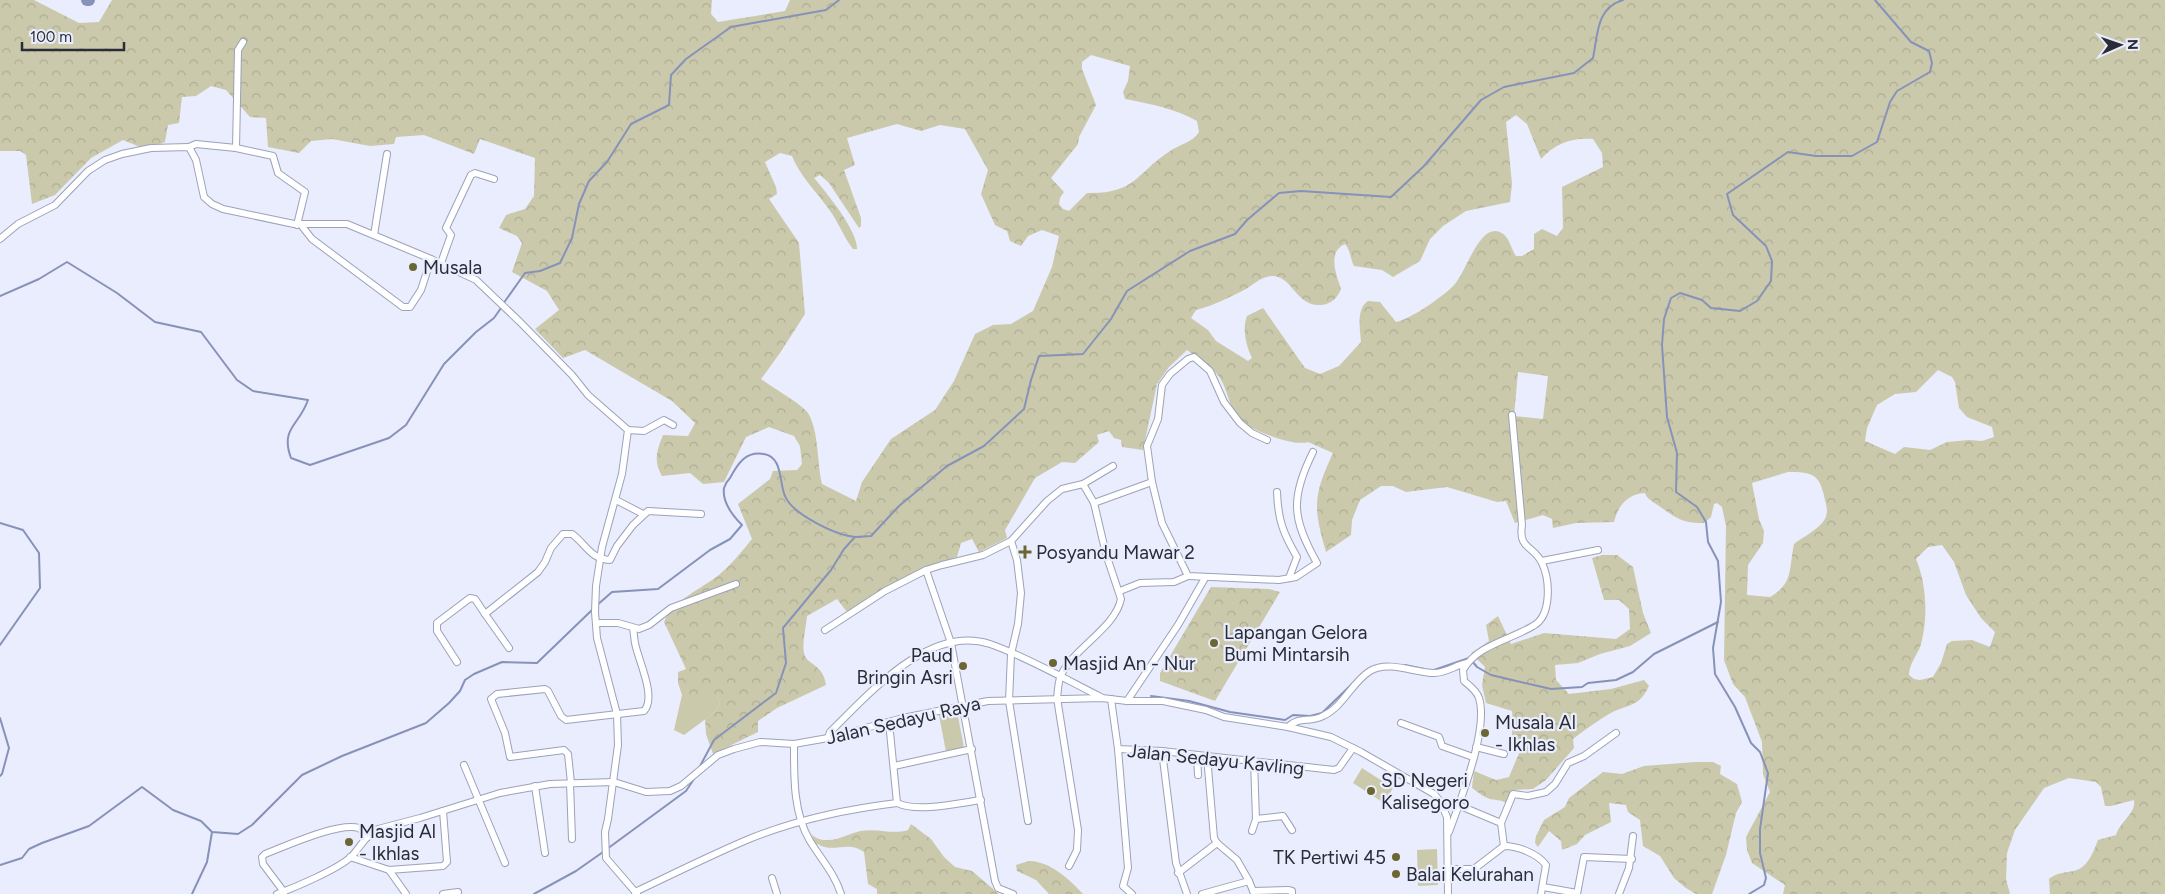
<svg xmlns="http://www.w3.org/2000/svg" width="2165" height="894" font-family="Figtree,sans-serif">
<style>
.grass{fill:#cbc9ab}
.forest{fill:url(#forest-crowns);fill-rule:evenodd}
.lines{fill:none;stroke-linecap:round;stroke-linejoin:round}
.stream{stroke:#8792b9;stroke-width:2}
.river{stroke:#8792b9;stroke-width:12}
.street-casing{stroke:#9ba2ba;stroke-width:8}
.street{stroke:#fff;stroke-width:6}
.poi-dot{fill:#6b6733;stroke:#e9edfd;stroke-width:2}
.labels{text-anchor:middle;stroke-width:4.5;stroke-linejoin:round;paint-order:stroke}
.poi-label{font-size:19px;fill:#2a2d37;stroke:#e9edfd;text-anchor:start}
.street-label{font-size:19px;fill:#2a2d37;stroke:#e9edfd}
</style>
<defs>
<pattern id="forest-crowns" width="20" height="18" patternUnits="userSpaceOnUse" patternTransform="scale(1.25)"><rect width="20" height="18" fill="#cbc9ab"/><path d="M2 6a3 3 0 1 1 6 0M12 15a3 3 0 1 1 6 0" fill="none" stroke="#aead94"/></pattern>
</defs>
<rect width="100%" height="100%" fill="#e9edfd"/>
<!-- grass -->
<g class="grass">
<path d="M717 694 720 704 715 712 684 735 674 730 682 695Z"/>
<path d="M957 711 964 748 946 752 939 715Z"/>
<path d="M1362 768 1393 788 1384 803 1353 783Z"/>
<path d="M1437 849 1438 885 1418 886 1417 850Z"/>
</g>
<!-- forest -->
<g class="forest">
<path d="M0 0H34L79 23 99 22 112 0H712L711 14 718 22 785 11 790 0H2165V894H2050L2049 879C2057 872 2067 873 2077 870 2088 866 2094 851 2098 840L2116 835C2120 821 2136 814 2134 800L2111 806H2105L2101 787 2096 782 2069 778 2044 788 2015 830 2007 853 2006 879 2010 894H1783L1785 885 1752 863 1747 850 1746 837 1770 792 1763 774 1762 742 1745 697 1733 684 1724 660 1726 526 1722 507 1717 503 1714 504 1711 517 1704 523C1681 524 1674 516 1656 504 1651 500 1647 499 1645 493 1628 494 1618 505 1614 522L1576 523 1553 528 1552 519 1543 515 1515 523 1506 501 1497 502 1447 487 1406 492 1393 486H1381L1360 500 1352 520 1351 535 1326 552C1313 507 1313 496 1333 453L1308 442C1295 447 1245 429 1237 417 1229 405 1227 389 1220 378 1213 367 1197 358 1187 350L1169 367 1157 384 1143 450 1122 447 1121 440 1114 438 1109 431 1097 435 1099 442 1075 463 1062 462 1035 478 1005 530 1007 538 979 552 972 539 961 543 957 557 933 565 847 612 837 599 807 616C806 627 802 643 804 653 807 666 823 663 826 685L777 708 758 721V732L713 754 706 734 705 719 715 712 720 704 717 695H682L678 683V672L686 669 664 622C674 599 702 589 720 574 732 564 742 551 752 539L738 504 770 479 773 471 797 470 802 464 800 446 794 436 769 427 746 437 724 482 703 484 690 473 662 476C653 461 657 450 663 435L688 436 695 423 672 401 585 350 563 358 535 329 559 310 547 291 512 272 522 243 517 236 499 228 506 215 525 209 534 196 535 158 480 139 474 154 424 135 396 137 394 144 370 146 332 139 311 141 299 153 268 147 266 118 250 117 226 90 211 86 196 96 182 97 179 123 168 125 165 142 145 149 123 140 91 158 55 195 32 204 26 155 20 151H0ZM1091 55 1130 66 1128 81 1123 92 1125 99C1150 104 1174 108 1197 121L1199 132C1192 143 1180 144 1170 151 1135 174 1136 194 1087 193L1069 211 1063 209 1059 204 1060 198 1064 192 1051 178 1078 144 1079 137 1096 105 1082 69V62ZM1516 115 1527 124 1541 159C1555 143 1573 137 1593 139L1602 153 1603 167 1562 187 1563 228 1557 236 1542 229 1534 234V249L1522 256H1516C1510 247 1509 232 1495 231 1477 231 1465 274 1454 285 1444 296 1411 319 1396 322L1380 302 1368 301C1356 309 1360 329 1361 342L1339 366 1320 374 1305 368 1263 308 1247 316C1242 329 1246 346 1252 358L1248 361 1216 341 1208 330 1191 318 1196 310C1212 306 1231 297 1246 289 1254 284 1263 275 1274 276 1293 278 1297 307 1321 305 1332 304 1337 298 1341 289 1336 274 1327 252 1345 244 1351 251 1350 258 1354 266L1382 270 1393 277 1420 261 1430 239 1443 226 1466 211 1510 202 1512 184 1506 122ZM897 124 921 131 940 125 965 129 988 170 981 194 995 225 1007 231 1010 241 1021 246 1028 236 1042 230 1059 236 1052 267 1033 311 1011 324 993 325 975 334 954 381 935 410 891 439 862 482 856 501 822 484C817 463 819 431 808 413 803 405 770 386 761 379L780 353 805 314 799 243 769 199 777 194 776 187 765 162 780 153 792 156C800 176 815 190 828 208 838 221 843 236 853 249H857C858 231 826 192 814 178L820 175 829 183 859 228 861 226V218L844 170 855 165 847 138ZM1938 370 1952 377 1955 382 1959 408 1967 417 1992 427 1994 437 1982 441 1969 440 1947 442 1930 450 1904 447 1895 454 1865 441 1867 428 1877 405 1895 394 1916 392ZM1518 372 1548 376 1543 419 1514 416ZM1788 472C1813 472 1820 474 1825 500 1827 507 1828 513 1825 519 1819 529 1803 537 1794 544 1789 566 1794 584 1770 597L1747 595 1748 565 1763 543 1764 531 1759 519 1752 483ZM1942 545 1954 562 1966 595 1981 618 1995 632 1990 647 1972 640 1952 641 1947 644 1941 663 1933 677 1920 680 1914 679 1909 675C1909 662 1920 653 1922 640 1928 614 1926 583 1916 559L1928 547Z"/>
<path d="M1602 555H1617L1633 567 1643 613 1651 633 1630 646 1600 654 1578 663 1555 665 1556 680 1569 694 1611 689 1644 680 1649 686C1639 708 1627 704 1609 714 1596 722 1584 730 1573 739L1574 748 1546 780 1533 789 1514 790 1506 803C1500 799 1496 801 1490 799 1483 797 1478 792 1472 788L1474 771 1496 780 1509 777 1520 751C1507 737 1514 728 1512 711L1486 703 1482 685 1485 667 1471 653 1489 641 1486 625 1498 616 1511 644 1544 633 1616 639 1630 629 1629 609 1619 600H1604L1592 558Z"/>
<path d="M1211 587 1269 589 1280 592 1215 701 1160 681V673Z"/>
<path d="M1695 762H1713L1721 766 1720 774 1737 784 1742 802 1736 813 1726 855 1712 894H1696L1686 888 1674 878 1660 856 1643 846 1640 820 1628 812 1626 805 1609 803 1611 822 1585 835 1577 844 1562 850 1561 841 1549 831 1538 847 1535 843 1536 836 1544 820 1565 807 1569 798 1603 772 1622 774 1644 766Z"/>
<path d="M911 824 931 839 944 857 955 867 972 871 999 894H877V889L868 884 864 852C847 840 833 854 818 844L815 845 812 834C815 838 820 840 826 840 838 841 849 833 861 831 878 828 892 835 908 830Z"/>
<path d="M1029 861C1051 862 1068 878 1083 894H1049L1036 880 1017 871 1016 865Z"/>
</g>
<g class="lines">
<!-- stream -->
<g class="stream">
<path d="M0 296 39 279 67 262 117 293 155 322 201 332 237 380 253 391 308 400C299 426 280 428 291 458L310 465 389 438 406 425 444 364 476 332 494 318 501 308"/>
<path d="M503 304 525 273 540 271 560 263 572 238 579 204 589 181 607 162 631 124 669 105 671 75 686 59 731 27 826 10 839 0"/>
<path d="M0 523 23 530 39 553 40 588 0 645"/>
<path d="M596 606 612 592 658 589 710 550 730 539 742 525C733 516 722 502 724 488 725 485 728 480 730 478 738 463 746 451 764 454 783 457 779 483 785 496 792 514 837 536 856 537 861 537 866 536 871 536L899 506 947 466 984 446 1024 409 1031 380 1039 356 1083 354 1111 319 1127 291 1190 251 1235 234 1247 220 1279 193 1301 191 1391 197 1424 166 1481 100 1504 87 1574 73 1593 58C1598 34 1596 8 1623 0"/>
<path d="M1472 661 1477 667 1491 675 1551 689 1582 687 1588 683 1616 680 1633 672 1654 654 1718 622"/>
<path d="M1405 665 1424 669"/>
<path d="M1434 670 1469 658"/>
<path d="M1151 696 1189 701 1230 712 1285 720 1293 715 1310 716 1322 713 1353 683"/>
<path d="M0 718 9 748 2 774 0 776"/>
<path d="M699 768 714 740 776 693 786 663 783 628 831 570 844 549 855 537"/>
<path d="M607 849 686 791 694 779"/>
<path d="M0 865 22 858 29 849 42 843 89 826 142 787 173 810 201 821 212 832 238 834 252 825 302 775 342 756 426 723 449 703 460 691 465 680 474 674 502 662 537 663 593 609"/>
<path d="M192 894 207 862 212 832"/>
<path d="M534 894 576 871 603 852"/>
<path d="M1749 894 1764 885 1766 878 1760 853V829L1768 773 1760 752 1751 743 1735 707 1715 674 1713 648 1721 602 1718 561 1708 542 1706 522 1697 507 1676 492 1677 453 1667 417 1662 345 1664 319 1671 298 1680 293 1702 300 1711 308 1740 311 1757 301 1771 281 1772 261 1766 246 1733 215 1727 194 1788 152 1816 156H1852L1877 142 1890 102 1897 91 1930 72 1932 63 1929 51 1911 42 1875 0"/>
</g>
<!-- river -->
<path class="river" d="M87 0H89"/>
<!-- street casing -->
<g class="street-casing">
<g id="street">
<path d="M189 147 196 144 236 148 238 50 243 42"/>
<path d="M236 148 273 156 278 173 305 192 297 225"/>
<path d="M301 225 312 239 403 307H410L421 290 431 259"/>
<path d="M374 235 387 154"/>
<path d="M0 239 18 224 55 205 88 171 105 160 122 154 151 148 189 147 196 160 204 197 212 204 223 209 294 224H347L431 259 476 280 520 322 572 375 588 395 628 430 622 474 602 547 596 586 595 612 597 638 617 714 618 745 608 819 605 832 606 858 637 894"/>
<path d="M441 263 451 235 446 228 471 175 475 173 494 179"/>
<path d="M628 430 644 431 664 420 673 425"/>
<path d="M1267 440 1252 433 1240 423 1224 402 1210 371 1194 357 1188 359 1170 374 1162 385 1158 419 1147 446 1152 482 1162 523 1188 576 1279 580 1296 577 1317 563C1292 519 1290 498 1313 452"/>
<path d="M1277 492C1278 520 1283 533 1297 557L1289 578"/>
<path d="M616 500 643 514"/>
<path d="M1094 503 1152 482"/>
<path d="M1011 541 983 555 942 565 926 570 951 643 995 881 998 888 1013 894"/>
<path d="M1542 561 1598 550"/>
<path d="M1120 591 1140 583 1174 582 1188 576"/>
<path d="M485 614 509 648"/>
<path d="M596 623H618L639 629 649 625 671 608 736 584"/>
<path d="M825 630 885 591 926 570"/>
<path d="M457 662 437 631V623L470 598 475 599 485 614 538 572 545 562 551 548 563 534H572C586 544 590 559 610 560L617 546 633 525 648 511 701 514"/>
<path d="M1111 699 1118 749 1162 751 1334 770 1339 768 1353 748"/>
<path d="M1127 701 1178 625 1205 578"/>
<path d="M1401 723 1439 737 1442 746 1473 757"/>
<path d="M1288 727C1298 716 1311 723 1323 716 1343 707 1352 682 1370 671 1389 660 1415 673 1434 673 1446 673 1456 665 1467 663"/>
<path d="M828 738 830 732C869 694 929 624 990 644 1025 656 1067 680 1101 697"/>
<path d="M794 744C794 776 793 813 810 841 821 859 835 874 841 894"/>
<path d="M1476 747 1504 754"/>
<path d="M1118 749 1128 868 1123 886 1132 894"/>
<path d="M1162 751 1176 863 1187 894"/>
<path d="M1197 755 1198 775"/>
<path d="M1207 756 1214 838 1217 843 1237 860 1249 881"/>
<path d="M464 765 505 863"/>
<path d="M894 766 972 749"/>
<path d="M570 783 572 839"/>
<path d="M571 783 568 754 564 750 510 757 505 733 491 699 497 694 545 689 548 691 561 716 566 720 644 711C657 697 638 660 635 643 634 638 634 633 633 628"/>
<path d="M535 786 545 853"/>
<path d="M897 803C918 813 959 803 981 800"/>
<path d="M1458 805 1501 823"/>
<path d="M1256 819 1283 816 1292 830"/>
<path d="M1028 821 1009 701 1011 654 1018 624 1021 593 1017 560 1011 541 1047 501 1062 489 1083 484 1113 466"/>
<path d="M1252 831 1256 819 1254 761"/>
<path d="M1449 832C1460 801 1489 729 1479 698 1477 691 1469 685 1464 681L1463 670C1477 645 1510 640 1533 626 1552 616 1550 580 1542 563 1534 545 1518 550 1522 525L1512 415"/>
<path d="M1504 846 1501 823 1513 794 1528 796 1546 792 1555 784 1568 763 1584 756 1616 733"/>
<path d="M350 857 389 870 443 866 447 862 443 811"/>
<path d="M1069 866 1077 850 1078 830 1057 698C1058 691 1058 682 1061 675 1075 647 1115 628 1121 599L1106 554 1094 503 1083 484"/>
<path d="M1448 869H1474L1504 846C1518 846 1538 854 1546 865L1541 894"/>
<path d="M389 870 406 894"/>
<path d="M1178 873 1217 843"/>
<path d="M772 878 777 894"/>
<path d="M1543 887 1577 893"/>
<path d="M1253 891 1288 890 1292 891V894"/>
<path d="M284 892 263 864 262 857 265 854C286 846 338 822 359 828L368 837"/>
<path d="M635 892C673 874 711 855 749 839 796 820 847 809 897 803L889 722"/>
<path d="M277 894C296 887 336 870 351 857 360 848 366 834 378 829L420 818 500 793 550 784 614 782 646 792 670 791 681 786 718 755 734 749 760 742 794 744 828 738 903 718 988 701 1102 698 1127 701H1163L1206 710 1224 717 1288 727 1331 737 1361 752 1434 794 1440 801 1447 817 1448 894"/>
<path d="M443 894 458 892"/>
<path d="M1202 894 1249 881 1253 891"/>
<path d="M1577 894 1584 857 1632 859"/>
<path d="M1619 894 1629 868 1633 836"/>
</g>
</g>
<!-- street -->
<use href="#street" class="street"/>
</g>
<!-- markers -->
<g class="poi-dot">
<circle cx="413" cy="267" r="5"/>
<path d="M1022.5 544.5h5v5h5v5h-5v5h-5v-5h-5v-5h5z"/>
<circle cx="1214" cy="643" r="5"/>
<circle cx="1053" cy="663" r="5"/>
<circle cx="963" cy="666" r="5"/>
<circle cx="1485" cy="733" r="5"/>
<circle cx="1371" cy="791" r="5"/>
<circle cx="349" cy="842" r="5"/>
<circle cx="1396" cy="857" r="5"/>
<circle cx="1396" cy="874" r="5"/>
</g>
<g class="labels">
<!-- poi labels -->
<g class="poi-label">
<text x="423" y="274">Musala</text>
<text x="1036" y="559">Posyandu Mawar 2</text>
<text x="1224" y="639">Lapangan Gelora<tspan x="1224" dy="22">Bumi Mintarsih</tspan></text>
<text x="953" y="662" text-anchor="end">Paud<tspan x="953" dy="22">Bringin Asri</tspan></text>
<text x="1063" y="670">Masjid An - Nur</text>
<text x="1495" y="729">Musala Al<tspan x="1495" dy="22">- Ikhlas</tspan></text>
<text x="1381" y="787">SD Negeri<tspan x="1381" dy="22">Kalisegoro</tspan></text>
<text x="359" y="838">Masjid Al<tspan x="359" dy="22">- Ikhlas</tspan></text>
<text x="1386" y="864" text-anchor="end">TK Pertiwi 45</text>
<text x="1406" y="881">Balai Kelurahan</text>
</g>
<!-- street labels -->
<g class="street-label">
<text transform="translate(903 720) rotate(-13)" y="7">Jalan Sedayu Raya</text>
<text transform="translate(1216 759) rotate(6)" y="7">Jalan Sedayu Kavling</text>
</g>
</g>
<!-- north arrow -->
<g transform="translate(2120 45) rotate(88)" stroke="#e9edfd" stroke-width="4" paint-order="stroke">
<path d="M0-4L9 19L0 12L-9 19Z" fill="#2a2d37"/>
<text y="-8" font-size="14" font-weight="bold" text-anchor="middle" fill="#2a2d37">N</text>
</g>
<!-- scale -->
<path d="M22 42v8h102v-8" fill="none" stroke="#2a2d37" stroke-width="2.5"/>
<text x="30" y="42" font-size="15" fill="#2a2d37" stroke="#e9edfd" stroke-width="4" paint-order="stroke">100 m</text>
</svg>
